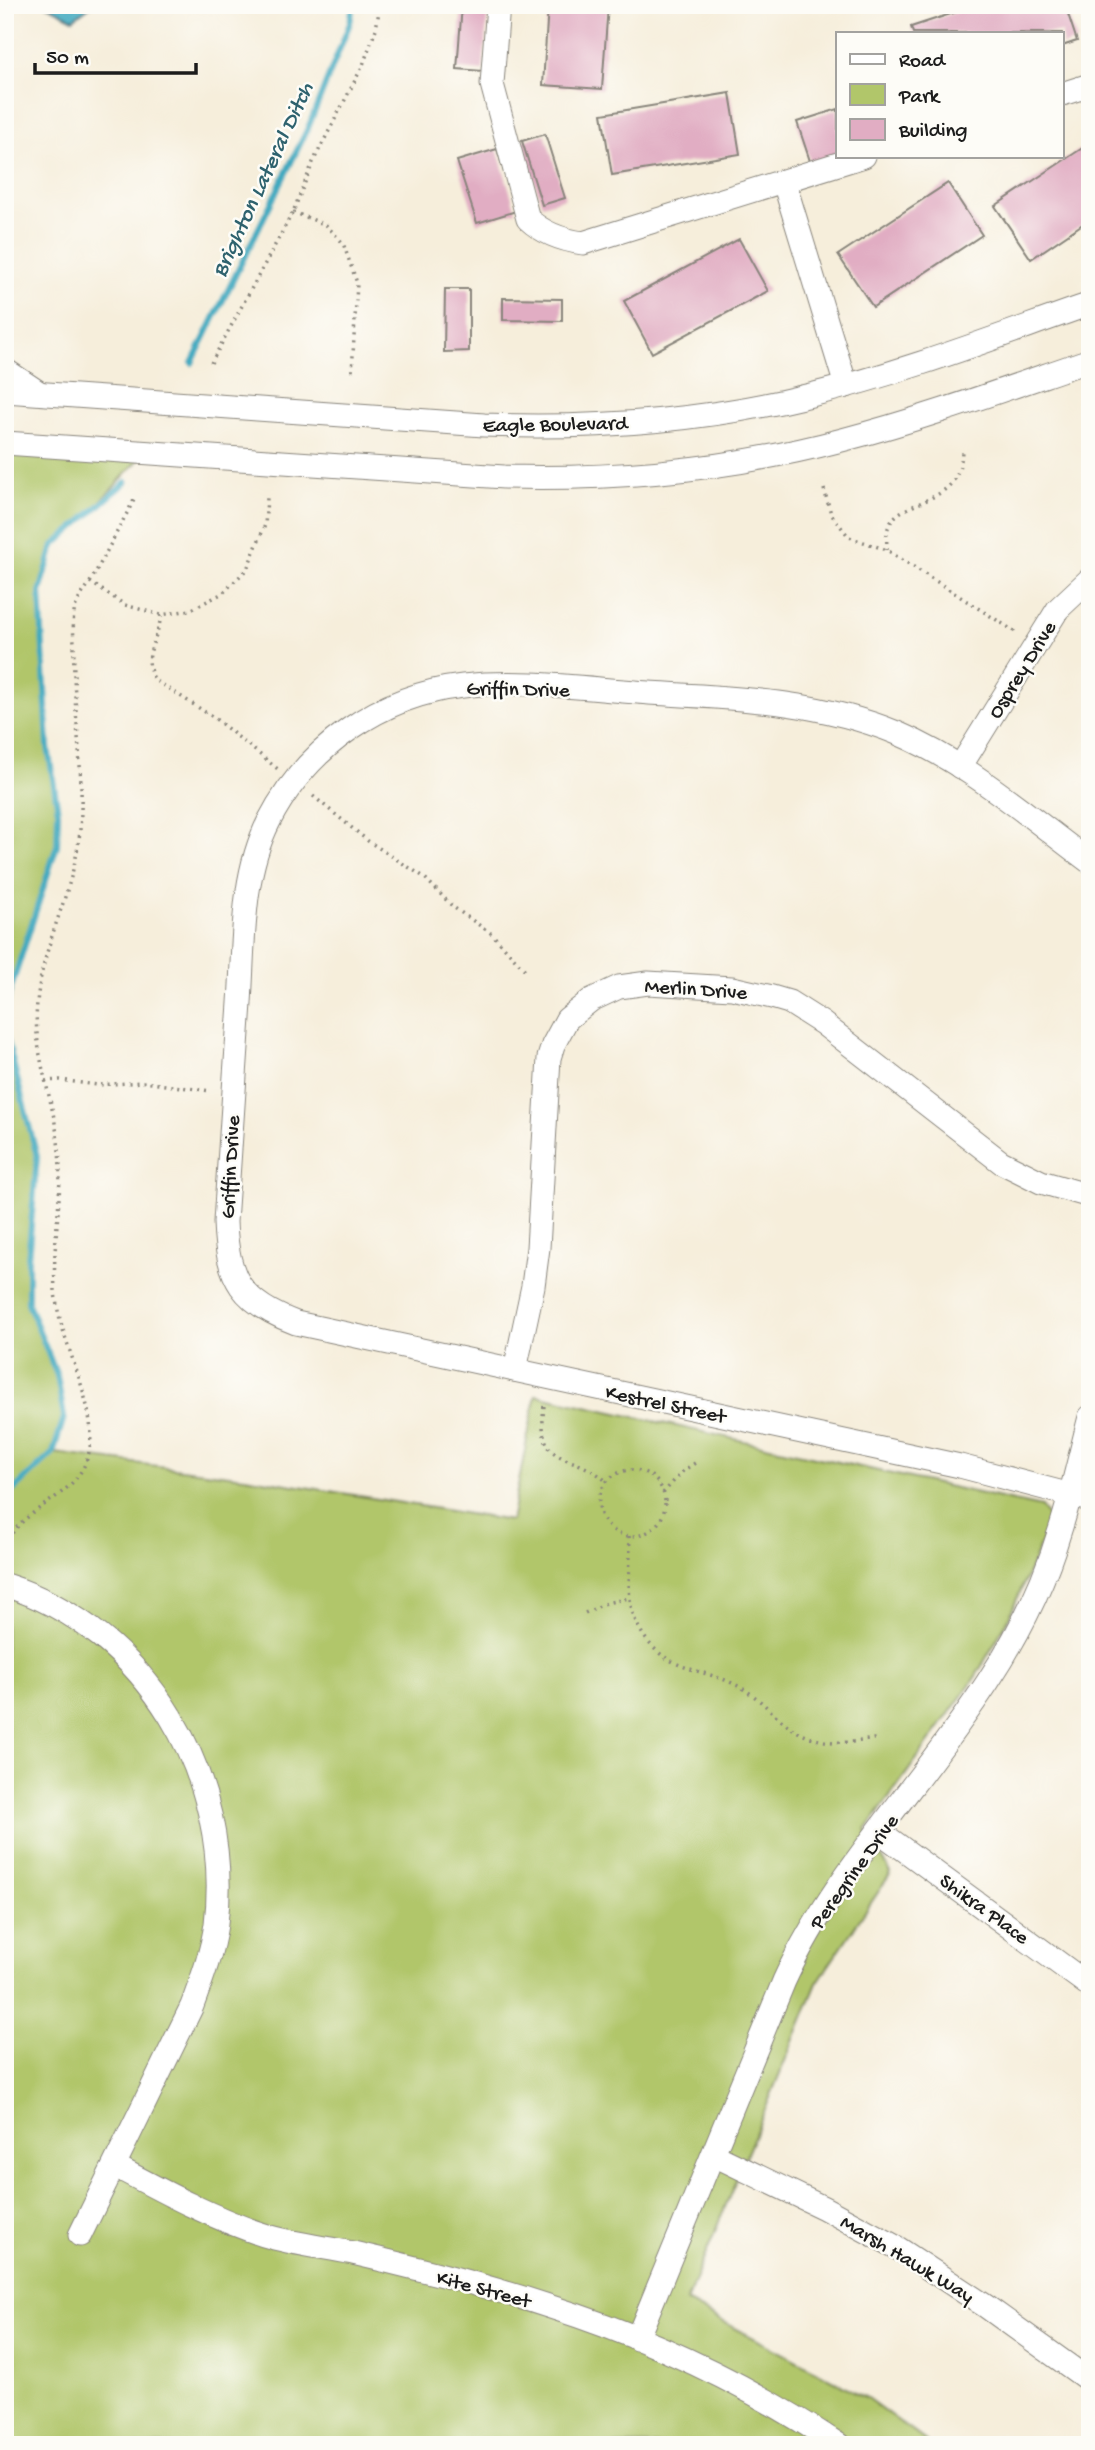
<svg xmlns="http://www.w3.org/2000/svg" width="1095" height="2450" font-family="'Gochi Hand',sans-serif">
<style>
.green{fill:#b1c66a;stroke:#667143;stroke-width:2}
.water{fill:#3fa9bf;stroke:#2e626e;stroke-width:2}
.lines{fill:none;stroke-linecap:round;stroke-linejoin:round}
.stream{stroke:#3fa9bf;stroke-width:6}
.building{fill:#e1adc3}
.minor-casing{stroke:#89857c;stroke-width:25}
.path{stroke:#89857c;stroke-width:3.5;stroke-dasharray:2 5;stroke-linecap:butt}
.minor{stroke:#fff;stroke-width:23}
.labels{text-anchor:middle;stroke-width:5;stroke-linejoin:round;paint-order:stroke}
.street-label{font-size:21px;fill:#1c1c1c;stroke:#fdfcf7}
.water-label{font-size:23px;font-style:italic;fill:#2e626e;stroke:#fdfcf7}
</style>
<rect width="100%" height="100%" fill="#fdfcf7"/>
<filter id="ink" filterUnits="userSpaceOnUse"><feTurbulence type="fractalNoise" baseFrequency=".0143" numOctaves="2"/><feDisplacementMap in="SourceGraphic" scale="14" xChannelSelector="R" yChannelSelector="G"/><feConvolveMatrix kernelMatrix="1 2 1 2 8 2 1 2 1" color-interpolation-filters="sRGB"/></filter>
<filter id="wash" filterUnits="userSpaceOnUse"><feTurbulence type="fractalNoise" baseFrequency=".00686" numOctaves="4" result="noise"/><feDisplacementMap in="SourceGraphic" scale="28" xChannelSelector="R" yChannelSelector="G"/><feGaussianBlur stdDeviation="1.57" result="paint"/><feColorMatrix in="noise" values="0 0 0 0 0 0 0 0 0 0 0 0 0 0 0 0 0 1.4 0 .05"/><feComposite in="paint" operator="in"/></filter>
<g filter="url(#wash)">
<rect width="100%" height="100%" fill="#f6eedb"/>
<!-- green -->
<g class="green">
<path d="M5 446 143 455 76 528 53 546 40 592 48 747 58 812 57 845 9 994 5 1017Z"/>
<path d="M5 1031 37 1157 28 1259V1303L57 1376 64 1417 54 1453 245 1477 511 1521 536 1395 1041 1507 1047 1515 1048 1527 1008 1620 976 1676 866 1830 891 1873 817 1983 686 2302 867 2398 931 2445H5Z"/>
</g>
<!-- water -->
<path class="water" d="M46 5H92L73 19Z"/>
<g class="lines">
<!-- stream -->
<g class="stream">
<path d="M192 363 308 128 350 23 353 5"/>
<path d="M5 1017 9 994 57 845 58 812 48 747 40 592 53 546 126 482"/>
<path d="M5 1031 37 1157 28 1259V1303L57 1376 64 1417 53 1453 5 1498"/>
</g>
</g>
<g id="blocks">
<!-- building -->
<g class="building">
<path d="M462 5 488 7 483 71 457 69Z"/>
<path d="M548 5H608L602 89 543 85Z"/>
<path d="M978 5H1065L1077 41 1062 46V33H913L911 27Z"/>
<path d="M730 93 740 154 612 175 602 114Z"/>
<path d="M838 109V156L811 164 797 122Z"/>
<path d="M545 134 565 198 542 205 522 141Z"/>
<path d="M1090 143V219L1031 259 995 206Z"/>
<path d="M497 149 516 211 477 223 457 161Z"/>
<path d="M948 183 982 235 873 307 838 255Z"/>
<path d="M739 239 768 291 652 353 624 301Z"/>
<path d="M445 289H469V351L444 352Z"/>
<path d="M503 298 562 299V321L503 320Z"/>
</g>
</g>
</g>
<g filter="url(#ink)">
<use href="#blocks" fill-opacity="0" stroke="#89857c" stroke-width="2"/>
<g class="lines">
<!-- minor casing -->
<g class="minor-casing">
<g id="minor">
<path d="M498 5 492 84 528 219C544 234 562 240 583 243L864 156"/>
<path d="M1062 94 1090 85"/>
<path d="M784 182 846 386"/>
<path d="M5 370 38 392"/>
<path d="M5 391 484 425C593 429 705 421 811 395 906 372 998 336 1090 304"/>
<path d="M5 443 504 477C617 480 732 469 842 440 926 418 1008 388 1090 360"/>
<path d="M960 767 1058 609 1090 579"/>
<path d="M1090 862C1028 816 968 763 897 733 817 700 734 698 649 693 588 689 524 679 463 686 381 695 307 747 269 821 241 876 244 942 240 1003 235 1076 230 1149 225 1222 227 1279 242 1303 296 1323L960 1466 1090 1500"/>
<path d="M515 1370 533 1286 538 1248 549 1058 553 1045 567 1019 591 1000 619 987 648 983 732 988 772 997 789 1002 822 1023 1001 1162 1041 1182 1090 1196"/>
<path d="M5 1585C148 1630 233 1778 216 1924 212 1952 202 1979 192 2006L80 2235"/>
<path d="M880 1832 1090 1986"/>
<path d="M714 2155 824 2208 896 2247 987 2307 1090 2381"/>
<path d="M115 2166C164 2192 212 2218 264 2235 293 2244 323 2247 353 2253 418 2268 484 2285 548 2306 650 2338 750 2386 839 2445"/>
<path d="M637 2339 784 1981C834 1872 922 1783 987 1683 1018 1636 1044 1584 1060 1530 1072 1493 1080 1455 1090 1417"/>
</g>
</g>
<!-- path -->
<g class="path">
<path d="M293 212 326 225 343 243 357 283 352 373"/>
<path d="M211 363 293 212 314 160 363 65 376 29 380 5"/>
<path d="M824 489 831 514 849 537 887 550 1017 633"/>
<path d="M887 550C887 541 885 532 890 524 894 515 902 511 911 507 943 493 962 486 962 447"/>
<path d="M90 582 125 605 161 615 190 610 223 593 247 569 265 525 267 498"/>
<path d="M161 615C159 638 140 658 155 680L213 717 279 770"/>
<path d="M313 796 368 841 424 877 453 907 492 934 526 971"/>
<path d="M45 1081 60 1080 97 1085 143 1082 211 1091"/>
<path d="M544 1406C536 1471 573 1450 606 1481"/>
<circle cx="632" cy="1503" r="33"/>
<path d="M663 1493 684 1470 695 1463"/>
<path d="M629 1536C633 1575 620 1603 646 1639 673 1675 711 1668 745 1690 768 1704 783 1728 809 1737 832 1745 855 1743 878 1738"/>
<path d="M5 1545C24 1503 82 1499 90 1447 97 1401 58 1339 55 1290 52 1244 63 1197 59 1151 55 1101 32 1054 37 1003 42 943 75 890 80 830 85 769 72 708 74 647 74 635 72 619 75 608 78 598 87 588 92 579 106 553 120 526 134 500"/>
<path d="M585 1613 606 1603 629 1598"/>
</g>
<!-- minor -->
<use href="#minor" class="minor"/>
</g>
</g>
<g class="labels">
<!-- street labels -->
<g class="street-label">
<text transform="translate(555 423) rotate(-1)" y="7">Eagle Boulevard</text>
<text transform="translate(1021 669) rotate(-58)" y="7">Osprey Drive</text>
<text transform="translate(518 688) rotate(1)" y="7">Griffin Drive</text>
<text transform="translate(696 988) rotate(4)" y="7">Merlin Drive</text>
<text transform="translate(229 1167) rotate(-87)" y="7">Griffin Drive</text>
<text transform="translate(666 1403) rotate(12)" y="7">Kestrel Street</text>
<text transform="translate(853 1871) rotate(-54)" y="7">Peregrine Drive</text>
<text transform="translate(985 1908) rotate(36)" y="7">Shikra Place</text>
<text transform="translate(908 2258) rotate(31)" y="7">Marsh Hawk Way</text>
<text transform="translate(484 2288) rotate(15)" y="7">Kite Street</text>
</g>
<!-- water labels -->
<g class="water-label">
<text transform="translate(261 179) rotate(-65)" y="8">Brighton Lateral Ditch</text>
</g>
</g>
<!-- margin -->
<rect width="1095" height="2450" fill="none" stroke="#fdfcf7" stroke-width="28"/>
<!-- legend -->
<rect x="836" y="32" width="228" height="126" fill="#fdfcf7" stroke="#a3a29f" stroke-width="2"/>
<rect x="850" y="54" width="35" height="10" fill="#ffffff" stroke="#a3a29f" stroke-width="2"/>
<text x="899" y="66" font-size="21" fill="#1c1c1c">Road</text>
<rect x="850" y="84" width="35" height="21" fill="#b1c66a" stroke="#a3a29f" stroke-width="2"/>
<text x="899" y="102" font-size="21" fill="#1c1c1c">Park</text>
<rect x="850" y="119" width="35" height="21" fill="#e1adc3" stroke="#a3a29f" stroke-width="2"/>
<text x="899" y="136" font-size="21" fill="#1c1c1c">Building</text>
<!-- scale -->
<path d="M35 63v10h161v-10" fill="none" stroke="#1c1c1c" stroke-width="3.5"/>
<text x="46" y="63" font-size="21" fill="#1c1c1c" stroke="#fdfcf7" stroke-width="5" paint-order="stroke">50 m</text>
</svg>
